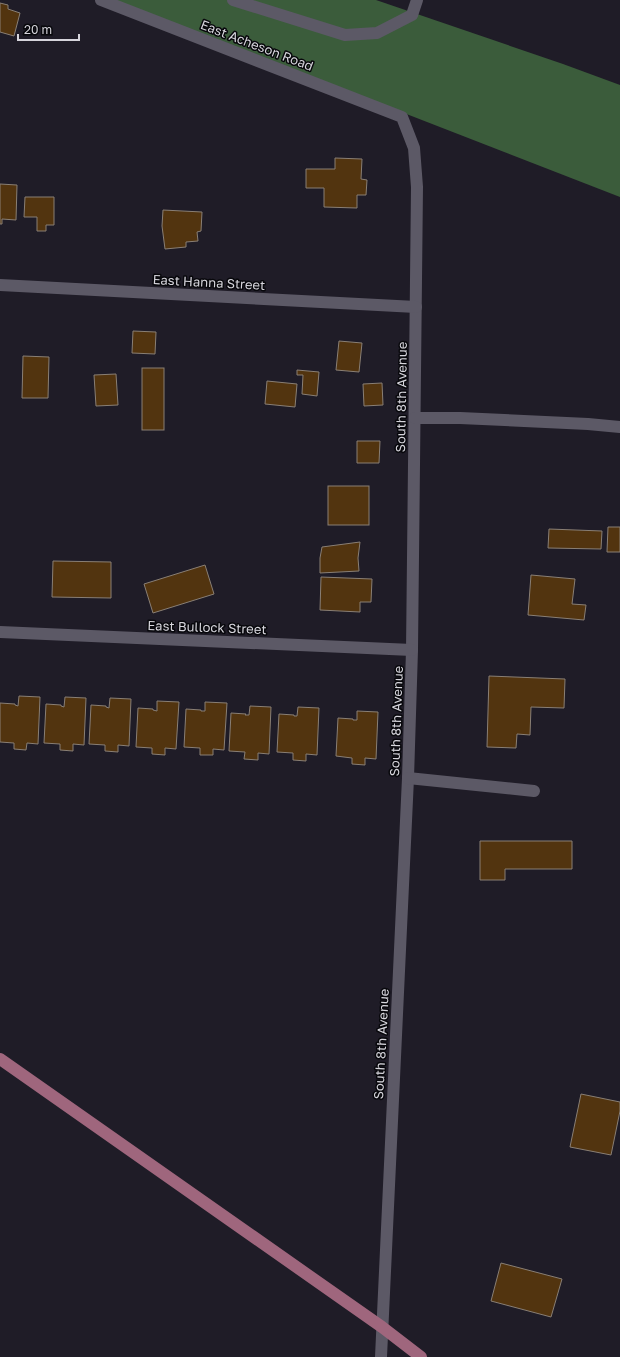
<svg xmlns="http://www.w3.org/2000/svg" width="620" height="1357" font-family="'Golos Text',sans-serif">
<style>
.forest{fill:#3b5c3b}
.building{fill:#52340f;stroke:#897f75}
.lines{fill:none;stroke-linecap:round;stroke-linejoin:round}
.minor{stroke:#5c5966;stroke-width:12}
.major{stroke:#9f667d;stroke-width:12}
.labels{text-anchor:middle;stroke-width:3;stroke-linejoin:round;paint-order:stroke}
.street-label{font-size:13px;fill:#d6d5dc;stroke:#08080c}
</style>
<rect width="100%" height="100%" fill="#1f1c27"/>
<!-- forest -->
<path class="forest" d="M113 0H376L563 64 620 85V197Z"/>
<!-- building -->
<g class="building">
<path d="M0 3 8 5V9L20 13 14 36 0 32Z"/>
<path d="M335 158 362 159 361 179 367 180 366 195H357V208L324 207V188H306V169H335Z"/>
<path d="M0 184 17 185 16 220 2 219V224H0Z"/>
<path d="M25 197H54V225H46V231H37V217H24Z"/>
<path d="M163 210 202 212 201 231 197 232 198 241 186 242V247L165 249 162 226Z"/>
<path d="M133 331 156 332 155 354 132 353Z"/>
<path d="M339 341 362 343 359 372 336 370Z"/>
<path d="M23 356 49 357 48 398H22Z"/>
<rect x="142" y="368" width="22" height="62"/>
<path d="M297 370 319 372 317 396 302 394 303 375H297Z"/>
<path d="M116 374 118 405 96 406 94 375Z"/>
<path d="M267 381 297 384 295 407 265 404Z"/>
<path d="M382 383 383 405 364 406 363 384Z"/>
<path d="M357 441H380L379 463H357Z"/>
<rect x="328" y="486" width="41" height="39"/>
<path d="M608 527H620V552H607Z"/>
<path d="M549 529 602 531 601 549 548 548Z"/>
<path d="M360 542 358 558 359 571 320 573V558L322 547Z"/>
<path d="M53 561 111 562V598L52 597Z"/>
<path d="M205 565 214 594 153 613 144 584Z"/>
<path d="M531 575 575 579 572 604 586 605 584 620 528 615Z"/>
<path d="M321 577 372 579 371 602H360V612L320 610Z"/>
<path d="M489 676 565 679 564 708 531 707 530 735 517 734 516 748 487 747Z"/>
<path d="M19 696 40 697 38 744 27 743 26 750 14 749V743L0 742V703L15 704V705L18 706Z"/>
<path d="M65 697 86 698 84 745 73 744V751L60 750V744L44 743 46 704 61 705V706L64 707Z"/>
<path d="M110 698 131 699 129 746 118 745V752L105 751V745L89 744 91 705 106 706V707L109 708Z"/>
<path d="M157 701 179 702 176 749 165 748V755L152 754V748L136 747 138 708 153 709V710L157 711Z"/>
<path d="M205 702 227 703 224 750 213 749V755H200V748L184 747 186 709 201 710V711H205Z"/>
<path d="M250 706 271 707 269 754 258 753V760L244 759 245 752 229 751 231 713 246 714 245 715H249Z"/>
<path d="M298 707 319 708 317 755 306 754V761L293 760V753L277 752 279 714 294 715V716H297Z"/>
<path d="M357 711 378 712 376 759 365 758V765L352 764V758L336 756 338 718 353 719V720H357Z"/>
<path d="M480 841H572V869H505V880H480Z"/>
<path d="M581 1094 620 1102V1111L611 1155 570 1147Z"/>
<path d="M501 1263 562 1279 551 1317 491 1301Z"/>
</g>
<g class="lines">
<!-- minor -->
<g class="minor">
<path d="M101 0 402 117 414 148 417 187 412 650 408 778 381 1357"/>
<path d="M233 0 345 35 377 33 412 15 417 0"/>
<path d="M0 285 416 307"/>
<path d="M415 418H460L588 424 620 427"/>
<path d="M0 632 412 650"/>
<path d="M408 778 534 791"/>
</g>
<!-- major -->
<path class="major" d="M0 1059 382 1327 421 1357"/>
</g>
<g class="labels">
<!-- street labels -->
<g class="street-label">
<text transform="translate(257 45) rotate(21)" y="5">East Acheson Road</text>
<text transform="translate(209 282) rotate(3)" y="5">East Hanna Street</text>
<text transform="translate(401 397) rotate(-89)" y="5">South 8th Avenue</text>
<text transform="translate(207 627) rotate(2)" y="5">East Bullock Street</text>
<text transform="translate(396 721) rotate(-88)" y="5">South 8th Avenue</text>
<text transform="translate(381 1044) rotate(-87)" y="5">South 8th Avenue</text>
</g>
</g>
<!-- scale -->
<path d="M18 34v6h61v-6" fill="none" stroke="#d6d5dc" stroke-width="2"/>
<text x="24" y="34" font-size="12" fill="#d6d5dc" stroke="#08080c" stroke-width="3" paint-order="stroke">20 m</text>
</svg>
